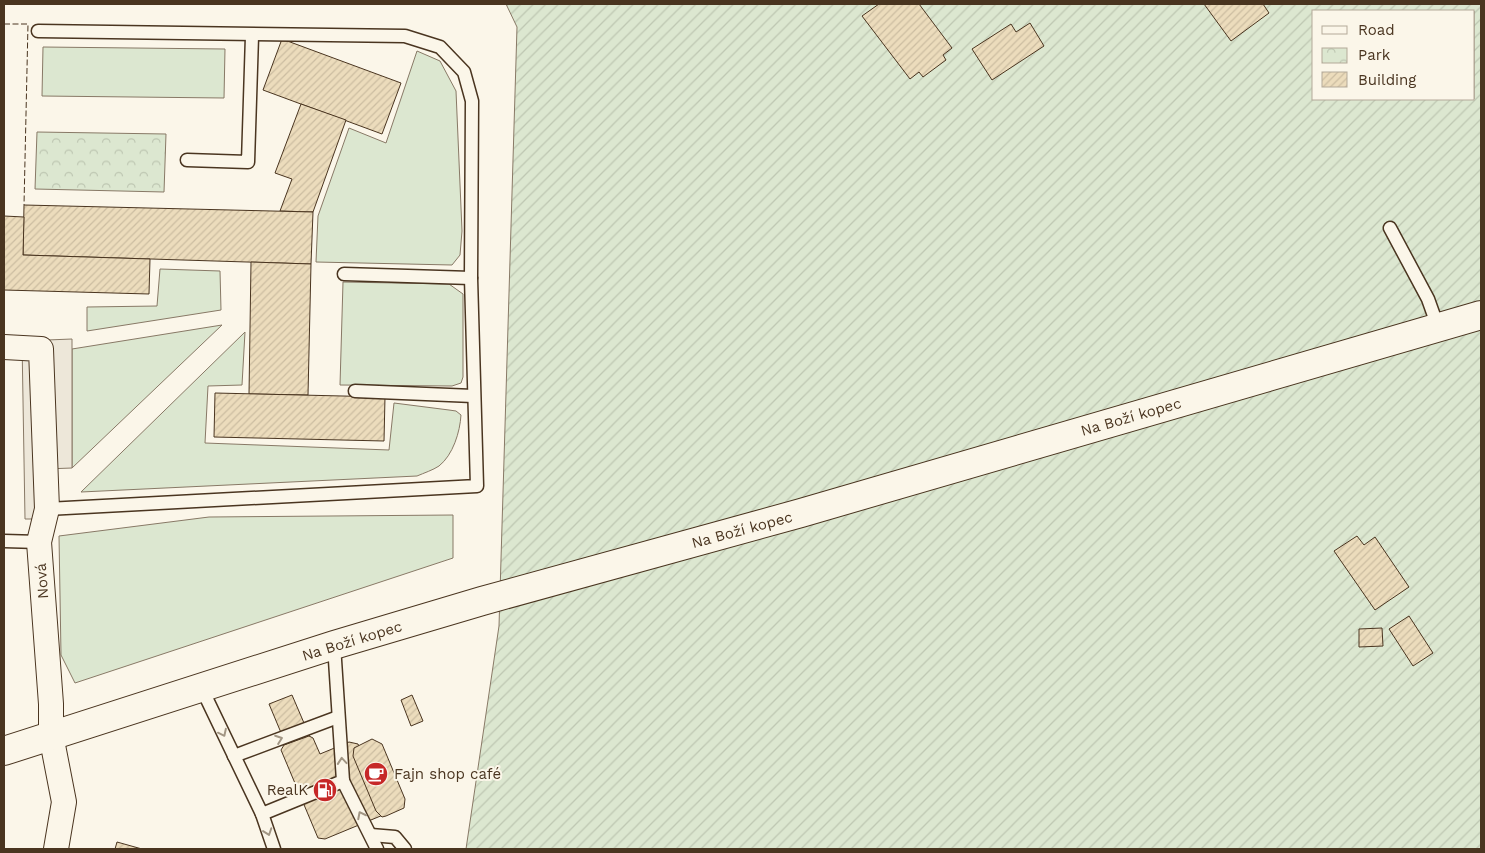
<svg xmlns="http://www.w3.org/2000/svg" width="1485" height="853" font-family="'Work Sans',sans-serif">
<style>
.grass{fill:#dce7d0;stroke:#887966}
.park{fill:url(#park-crowns);stroke:#887966}
.garden{fill:url(#garden-furrows);stroke:#887966;fill-rule:evenodd}
.parking{fill:#ede7d9;stroke:#887966}
.building{fill:url(#building-hatch);stroke:#4a3520}
.lines{fill:none;stroke-linecap:round;stroke-linejoin:round}
.service-casing{stroke:#4a3520;stroke-width:15}
.minor-casing{stroke:#4a3520;stroke-width:26}
.primary-casing{stroke:#4a3520;stroke-width:30}
.service{stroke:#fbf6e9;stroke-width:12}
.minor{stroke:#fbf6e9;stroke-width:24}
.primary{stroke:#fbf6e9;stroke-width:28}
.fence{stroke:#4a3520;stroke-width:1;stroke-dasharray:6 2.5;stroke-linecap:butt}
.oneway{stroke:#a29684}
.labels{text-anchor:middle;stroke-width:4;stroke-linejoin:round;paint-order:stroke}
.street-label{font-size:15px;fill:#4a3520;stroke:#fbf6e9}
.poi-label{font-size:15px;fill:#4a3520;stroke:#fbf6e9;text-anchor:start}
</style>
<defs>
<pattern id="park-crowns" width="20" height="18" patternUnits="userSpaceOnUse" patternTransform="scale(1.25)"><rect width="20" height="18" fill="#dce7d0"/><path d="M2 6a3 3 0 1 1 6 0M12 15a3 3 0 1 1 6 0" fill="none" stroke="#bec7b2"/></pattern>
<pattern id="garden-furrows" width="10" height="10" patternUnits="userSpaceOnUse" patternTransform="scale(1.25)"><rect width="10" height="10" fill="#dce7d0"/><path d="M-1 1l2-2M0 10L10 0M9 11l2-2" fill="none" stroke="#bec7b2"/></pattern>
<pattern id="building-hatch" width="6" height="6" patternUnits="userSpaceOnUse" patternTransform="scale(1.25)"><rect width="6" height="6" fill="#ecdcbc"/><path d="M-1 1l2-2M0 6l6-6M5 7l2-2" fill="none" stroke="#ccbda1"/></pattern>
</defs>
<rect width="100%" height="100%" fill="#fbf6e9"/>
<!-- grass -->
<g class="grass">
<path d="M43 47 225 49 224 98 42 96Z"/>
<path d="M417 51 440 61 456 91 462 231 460 255 452 265 316 262 318 216 349 128 386 143Z"/>
<path d="M160 269 220 271 221 310 87 331V307L157 306Z"/>
<path d="M343 282 449 284 463 294V377L461 383 452 386 340 385Z"/>
<path d="M222 325 72 468V349Z"/>
<path d="M245 332 242 385 208 386 205 443 389 450 394 403 449 410 456 411 461 415C460 432 453 455 439 466 433 470 424 473 417 476L81 492Z"/>
<path d="M453 515V558L75 683 61 655 59 536 209 517Z"/>
</g>
<!-- park -->
<path class="park" d="M37 132 166 134 164 192 35 189Z"/>
<!-- garden -->
<path class="garden" d="M506 4H1481V849H466L499 626 517 27ZM1314 11H1474V99H1314Z"/>
<!-- parking -->
<path class="parking" d="M72 339V468L45 469V519H25L22 341Z"/>
<!-- building -->
<g class="building">
<path d="M879 4H919L952 48 943 55 946 60 923 77 919 72 910 79 862 16Z"/>
<path d="M1204 4H1263L1269 13 1231 41Z"/>
<path d="M1030 23 1044 46 992 80 972 49 1011 24 1016 32Z"/>
<path d="M282 39 401 83 382 134 263 90Z"/>
<path d="M301 104 346 120 313 212 280 211 292 179 275 173Z"/>
<path d="M24 205 313 212 311 264 23 255Z"/>
<path d="M4 216 24 217 23 255 150 259 149 294 4 290Z"/>
<path d="M251 262 311 264 308 395 249 394Z"/>
<path d="M215 393 385 397 384 441 214 437Z"/>
<path d="M1357 536 1364 545 1375 537 1409 587 1375 610 1334 551Z"/>
<path d="M1409 616 1433 653 1413 666 1389 629Z"/>
<path d="M1382 628 1383 646 1359 647V629Z"/>
<path d="M292 695 310 737 287 747 269 704Z"/>
<path d="M412 695 423 721 411 726 401 700Z"/>
<path d="M309 736 313 738 320 754 349 742 358 744 385 808 383 815 325 839 318 838 281 750 284 745Z"/>
<path d="M372 739 382 744 405 799 404 808 386 816 382 817 376 811 353 756 354 748Z"/>
<path d="M117 842 142 849H115Z"/>
</g>
<g class="lines">
<!-- service casing -->
<g class="service-casing">
<g id="service">
<path d="M38 31 405 36 440 47 464 72 472 101 471 278 477 486 47 509"/>
<path d="M187 160 248 162 252 36"/>
<path d="M1390 228 1428 299 1438 327"/>
<path d="M344 274 471 278"/>
<path d="M355 391 473 396"/>
<path d="M4 541 39 542"/>
<path d="M202 689 262 814 343 781 334 645"/>
<path d="M234 756 338 717"/>
<path d="M343 781 377 849"/>
<path d="M262 814 274 849"/>
<path d="M371 835 395 837 405 849"/>
</g>
</g>
<!-- minor casing -->
<g class="minor-casing">
<path id="minor" d="M4 347 41 349 47 509 39 542 51 704V735L64 802 56 849"/>
</g>
<!-- primary casing -->
<g class="primary-casing">
<path id="primary" d="M4 751 334 645 482 601 801 513 1481 315"/>
</g>
<!-- service -->
<use href="#service" class="service"/>
<!-- minor -->
<use href="#minor" class="minor"/>
<!-- primary -->
<use href="#primary" class="primary"/>
<!-- fence -->
<path class="fence" d="M4 24H28L24 205"/>
</g>
<!-- one-way arrows -->
<defs><path id="oneway-chevron" d="M-2-3.5L2.5 0L-2 3.5" fill="none" stroke-width="1.6" stroke-linecap="round" stroke-linejoin="round" transform="scale(1.25)"/></defs>
<g class="oneway">
<use href="#oneway-chevron" transform="translate(223 733) rotate(64)"/>
<use href="#oneway-chevron" transform="translate(279 739) rotate(-20)"/>
<use href="#oneway-chevron" transform="translate(342 761) rotate(-95)"/>
<use href="#oneway-chevron" transform="translate(361 815) rotate(-117)"/>
<use href="#oneway-chevron" transform="translate(268 832) rotate(71)"/>
</g>
<!-- icons -->
<defs>
<g id="cafe-disc" transform="scale(1.25)"><circle r="9.5" fill="#c62828" stroke="#fbf6e9"/><path d="M-5.5-4.5H6V0H3Q3 3.5 0 3.5H-2.5Q-5.5 3.5-5.5 0ZM3-3.2v2h1.7v-2ZM-6 4.5H4V6H-6Z" fill="#fff"/></g>
<g id="fuel-disc" transform="scale(1.25)"><circle r="9.5" fill="#c62828" stroke="#fbf6e9"/><path d="M-5.5-6h7V0h2V4h1.3V-2.5L3-4.5l.8-.8L6-3V5H2.5V1h-1V6h-7ZM-4.2-4.7v3.2H.2V-4.7Z" fill="#fff"/></g>
</defs>
<g fill-rule="evenodd">
<use href="#cafe-disc" x="376" y="774"/>
<use href="#fuel-disc" x="325" y="790"/>
</g>
<g class="labels">
<!-- street labels -->
<g class="street-label">
<text transform="translate(1131 417) rotate(-16)" y="5">Na Boží kopec</text>
<text transform="translate(742 530) rotate(-15)" y="5">Na Boží kopec</text>
<text transform="translate(42 581) rotate(-94)" y="5">Nová</text>
<text transform="translate(352 641) rotate(-17)" y="5">Na Boží kopec</text>
</g>
<!-- poi labels -->
<g class="poi-label">
<text x="394" y="779">Fajn shop café</text>
<text x="308" y="795" text-anchor="end">RealK</text>
</g>
</g>
<!-- border -->
<rect width="1485" height="853" fill="none" stroke="#4a3520" stroke-width="10"/>
<!-- legend -->
<rect x="1312" y="10" width="162" height="90" fill="#fbf6e9" stroke="#b4a999"/>
<rect x="1322" y="26" width="25" height="8" fill="#fbf6e9" stroke="#b4a999"/>
<text x="1358" y="35" font-size="15" fill="#4a3520">Road</text>
<rect x="1322" y="48" width="25" height="15" fill="url(#park-crowns)" stroke="#b4a999"/>
<text x="1358" y="60" font-size="15" fill="#4a3520">Park</text>
<rect x="1322" y="72" width="25" height="15" fill="url(#building-hatch)" stroke="#b4a999"/>
<text x="1358" y="85" font-size="15" fill="#4a3520">Building</text>
</svg>
